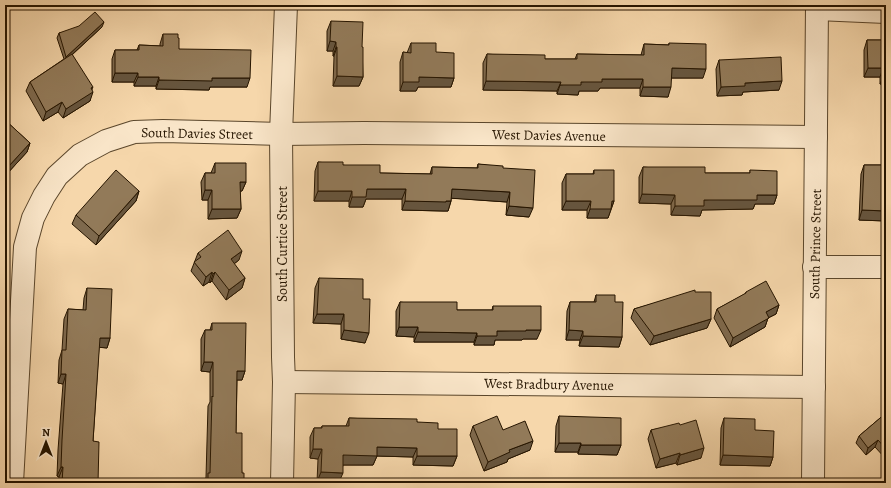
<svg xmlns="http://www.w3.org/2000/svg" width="891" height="488" font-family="Alegreya,serif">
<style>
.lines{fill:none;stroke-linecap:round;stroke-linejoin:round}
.minor-casing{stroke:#5a462b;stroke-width:24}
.minor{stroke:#f9e5c8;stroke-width:22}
.wall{fill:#7e694d;stroke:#261500}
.shaded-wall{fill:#66553e;stroke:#261500}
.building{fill:#927a59;stroke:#261500}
.labels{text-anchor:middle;stroke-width:3.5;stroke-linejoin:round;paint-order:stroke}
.street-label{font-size:14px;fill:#261500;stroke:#f9e5c8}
</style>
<rect width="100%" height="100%" fill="#f6d7ab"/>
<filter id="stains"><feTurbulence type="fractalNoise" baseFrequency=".005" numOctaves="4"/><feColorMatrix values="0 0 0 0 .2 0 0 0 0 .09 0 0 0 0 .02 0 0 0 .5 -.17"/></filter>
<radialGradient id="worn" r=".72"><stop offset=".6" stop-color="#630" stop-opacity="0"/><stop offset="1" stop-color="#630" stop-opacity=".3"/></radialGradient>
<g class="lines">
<!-- minor casing -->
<g class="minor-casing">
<g id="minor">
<path d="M817 9 886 12"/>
<path d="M814 267H886"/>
<path d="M284 382 814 387"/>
<path d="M12 483 25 247 33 218 44 196 57 176 80 155 106 141 134 132 163 131 281 134 364 133 816 137"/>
<path d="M282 483 284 382 283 357 281 134 286 5"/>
<path d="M813 483 817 5"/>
</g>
</g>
<!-- minor -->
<use href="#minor" class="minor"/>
</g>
<!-- wall -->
<g class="wall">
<path d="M331 21 362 47 363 77 359 86H333L334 56H333V51H327V31Z"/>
<path d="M102 27 72 55 92 89 90 101 63 118 58 112 43 121 26 91 30 82 64 59 57 38 59 33Z"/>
<path d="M163 34 179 49 247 87H210L209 90 156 89V86H134V82H112V59L115 50H137L139 45 160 46V44Z"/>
<path d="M867 40H886V84H880V77H864V50Z"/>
<path d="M411 43 436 52 454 78 451 87H418L416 91H400V62L403 52 407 53Z"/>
<path d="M669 43 703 78H671L668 97 640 96V88H600L598 91H579L578 95 557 94V91L483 90V63L487 54 545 59H575L577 54 641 55 644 44 669 45Z"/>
<path d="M719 60 779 90 743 92 742 95 717 96 716 69Z"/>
<path d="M5 120 30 143 27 152 5 176Z"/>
<path d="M886 160V221L859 220 861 174 864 165H884Z"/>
<path d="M318 162 343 165 380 173 430 174 432 167 477 168 478 164 503 168 529 217 506 215 507 202 451 198V201L448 211H443L402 210V199H366L363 207H349V201H314L315 171Z"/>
<path d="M215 163 246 182 242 191H240L241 209 237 218 208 219V200H202L201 182 205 173H211Z"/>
<path d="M643 167 705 173H750V170L777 195 774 204H755L753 209 702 210 700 216 671 215V204L639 203V177Z"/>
<path d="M594 170 614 201 608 218H587V210H562V183L566 174H593Z"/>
<path d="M139 191 136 201 96 245 72 224 76 215Z"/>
<path d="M198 253 239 260 234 264 245 278 242 288 226 300 212 281 210 283 209 282 203 286 191 271Z"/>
<path d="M319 278 363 299 365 343 341 339V324L313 323 315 288Z"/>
<path d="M87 288 110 338 107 348 99 347 93 441 98 483H59V477L57 476 58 450 63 384 58 383 59 360 62 350 64 319 68 309 83 310 84 298Z"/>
<path d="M695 292 711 319 707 328 650 345 631 318 634 309Z"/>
<path d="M746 292 779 305 776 314 768 318 765 327 730 347 714 318 717 309 745 294Z"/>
<path d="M596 295 615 302 622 337 619 347 579 346 580 340H566L567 311 570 302H594Z"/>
<path d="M400 302 457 310H492L493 306 537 339H523L522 340H495L494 345H474V342H414V337L396 336V311Z"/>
<path d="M212 323 245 371 242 380H237L236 433 242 473 244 483H205L206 477 208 406 210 402V372L201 371V339L205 330H210Z"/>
<path d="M886 413V459L875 447 866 455 856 443 859 436Z"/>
<path d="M559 416 621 445 617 455 578 454V452H555L556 426Z"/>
<path d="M349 418 417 422 438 429 457 456 453 466 413 465V457L377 456 373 465H343L339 482H317L318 459 310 458V437L314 428H321L322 426H346Z"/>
<path d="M724 418 755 430 773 457 770 466 720 465 721 428Z"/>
<path d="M680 425 701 458 677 465 676 463 656 468 648 439 651 430Z"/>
<path d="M473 426 503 430 530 450 508 459 507 462 484 471 470 435Z"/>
</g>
<!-- shaded-wall -->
<g class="shaded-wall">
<path d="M104 22 102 27 65 61 66 57Z"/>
<path d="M330 41 336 42 333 51H327Z"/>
<path d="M336 47H337L334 56H333Z"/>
<path d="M672 68 706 69 703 78H668Z"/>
<path d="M868 68H883L880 77H864Z"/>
<path d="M115 73H138L134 82H112Z"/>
<path d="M884 75H886V84H880Z"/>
<path d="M337 76 363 77 359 86H333Z"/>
<path d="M138 77H159L156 86H134Z"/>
<path d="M419 77 454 78 451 87H418L416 91H400L403 82Z"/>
<path d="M212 78H250L247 87H210L209 90 156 89 159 80Z"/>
<path d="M602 79H643L640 88H600L598 91H579L578 95 557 94 560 85Z"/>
<path d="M486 81 561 82 557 91 483 90Z"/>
<path d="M782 81 779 90 743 92 742 95 717 96 721 87 745 83Z"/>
<path d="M93 87 90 93 93 92 90 101 63 118 66 109Z"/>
<path d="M643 87H671L668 97 640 96Z"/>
<path d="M62 102 58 112 43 121 46 112Z"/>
<path d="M30 143 27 152 5 176 8 167Z"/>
<path d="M240 182H246L242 191H237Z"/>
<path d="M367 189H406L402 199H366L363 207H349L352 197Z"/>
<path d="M452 189 510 192 507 202 448 198Z"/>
<path d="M205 190H212L208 200H202Z"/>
<path d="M139 191 136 201 96 245 99 236Z"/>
<path d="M318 191H352L349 201H314Z"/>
<path d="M642 194 675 195 671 204 639 203Z"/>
<path d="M757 195H777L774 204H755L753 209 702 210 700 216 671 215 675 206 704 200Z"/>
<path d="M405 201H451L448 211H443L402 210Z"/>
<path d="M566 201H591L587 210H562Z"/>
<path d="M612 201H614L608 218H587L590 209Z"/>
<path d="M509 206 533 208 529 217 506 215Z"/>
<path d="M212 209H241L237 218 208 219Z"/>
<path d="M862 210 886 211V221L859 220Z"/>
<path d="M242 251 239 260 227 269 231 259Z"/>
<path d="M212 272 209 282 203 286 206 277Z"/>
<path d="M215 272 212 281 210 283 213 274Z"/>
<path d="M245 278 242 288 226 300 229 290Z"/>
<path d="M779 305 776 314 768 318 765 327 730 347 733 338 766 312Z"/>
<path d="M317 314H344L341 324 313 323Z"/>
<path d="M711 319 707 328 650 345 654 336Z"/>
<path d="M399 327H418L414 337 396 336Z"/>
<path d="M344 330 369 333 365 343 341 339Z"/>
<path d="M526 330H541L537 339H523L522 340H495L494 345H474L477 336 497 331Z"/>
<path d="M569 330 583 331 580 340H566Z"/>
<path d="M418 332 477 333 474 342H414Z"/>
<path d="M583 336 622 337 619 347 579 346Z"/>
<path d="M100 338H110L107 348 96 347Z"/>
<path d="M204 362H213L210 372 201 371Z"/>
<path d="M237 371H245L242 380H234Z"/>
<path d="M61 374H66L63 384 58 383Z"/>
<path d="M878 440 875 447 866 455 868 448Z"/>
<path d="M533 441 530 450 508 459 507 462 484 471 488 462 509 450Z"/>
<path d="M559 443H581L578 452H555Z"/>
<path d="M581 445H621L617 455 578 454Z"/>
<path d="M377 447 417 448 413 457 377 456 373 465H340L343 455Z"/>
<path d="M704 448 701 458 677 465 680 455Z"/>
<path d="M313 449H322L318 459 310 458Z"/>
<path d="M680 453 676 463 656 468 660 459Z"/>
<path d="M723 455 773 457 770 466 720 465Z"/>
<path d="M417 456H457L453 466 413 465Z"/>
<path d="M61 467H63L59 477 57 476Z"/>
<path d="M321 472 343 473 339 482H317Z"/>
</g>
<!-- building -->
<g class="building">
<path d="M95 12 104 22 66 57 59 33 79 26Z"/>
<path d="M331 21 363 22 362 47H363V77L337 76V47H336V42L330 41Z"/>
<path d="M163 34H178V38H179V49L251 50 250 78H212V81L159 80V77H138V73H115V50H139V45L163 46Z"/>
<path d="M867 40H886V75H884L883 68H868Z"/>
<path d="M411 43H436V52L454 53V78L419 77V82H403V52L411 53Z"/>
<path d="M669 43 706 44V69L672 68 671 87H643V79H602V82H581V85H560L561 82 486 81 487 54 545 55V59H577V54L644 55V44L669 45Z"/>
<path d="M72 54 93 87 91 88 93 92 66 109 62 102 46 112 30 82Z"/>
<path d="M781 57 782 81 745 83V86L721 87 719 60Z"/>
<path d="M5 120 30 143 8 167 5 165Z"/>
<path d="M318 162H343V165H380V173L432 174V167L478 168V164L503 166V168L535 170 533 208 509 206 510 192 452 189 451 201H446V202L405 201 406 189H367L366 197H352V191H318Z"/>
<path d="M215 163H246V182H240L241 209H212V190H205V173H215Z"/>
<path d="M864 165H886V211L862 210Z"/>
<path d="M643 167H705V173H750V170L777 171V195H757V200H704V206H675V195L642 194Z"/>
<path d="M116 170 139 191 99 236 76 215Z"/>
<path d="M594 170H614V201H612L611 209H590L591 201H566V174H594Z"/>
<path d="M228 230 242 251 231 259 245 278 229 290 215 272 213 274 212 272 206 277 194 262 201 257 198 253Z"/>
<path d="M319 278 363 279V299H370L369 333 344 330V314H317Z"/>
<path d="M766 281 779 305 766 312 769 318 733 338 717 309 746 293V292Z"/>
<path d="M87 288 112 289 110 338H100L93 441 99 442 98 483H62L63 467H61L62 440 66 374H61L62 350H66L68 309 86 310Z"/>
<path d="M695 290V292H711V319L654 336 634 309Z"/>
<path d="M596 295H615V302H623L622 337 583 336V331L569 330 570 302H596Z"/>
<path d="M400 302H457V310H493V306H541V330H526V331H497V336H477V333L418 332V327H399Z"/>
<path d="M212 323H246L245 371H237L236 433H242V473H244V483H208V473H210L212 396 213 397V362H204L205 330H212Z"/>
<path d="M886 413V449L878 440 868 448 859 436Z"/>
<path d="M497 416 503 430 525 421 533 441 509 450 510 452 488 462 473 426Z"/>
<path d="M559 416 621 418V445H581V443H559Z"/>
<path d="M349 418 417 419V422L438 423V429H457V456H417V448L377 447V456L343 455V473L321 472 322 449H313L314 428H322V426H349Z"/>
<path d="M724 418 755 419V430L774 431 773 457 723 455Z"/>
<path d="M696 420 704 448 680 455V453L660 459 651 430 679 423 680 425Z"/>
</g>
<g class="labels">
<!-- street labels -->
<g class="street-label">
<text transform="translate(197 133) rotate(1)" y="5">South Davies Street</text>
<text transform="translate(549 135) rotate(1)" y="5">West Davies Avenue</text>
<text transform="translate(282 244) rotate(-90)" y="5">South Curtice Street</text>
<text transform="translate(815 244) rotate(-89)" y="5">South Prince Street</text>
<text transform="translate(549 384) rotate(1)" y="5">West Bradbury Avenue</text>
</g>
</g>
<!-- margin -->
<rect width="891" height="488" fill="none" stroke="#f6d7ab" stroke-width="20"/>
<rect x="6" y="6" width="879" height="476" fill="none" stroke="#261500" stroke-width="2"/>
<rect x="10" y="10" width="871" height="468" fill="none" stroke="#261500"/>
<!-- north arrow -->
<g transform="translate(46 442)" stroke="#f9e5c8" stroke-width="3" paint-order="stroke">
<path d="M0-3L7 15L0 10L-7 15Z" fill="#261500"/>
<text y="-6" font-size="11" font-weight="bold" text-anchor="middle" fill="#261500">N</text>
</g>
<rect width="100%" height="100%" filter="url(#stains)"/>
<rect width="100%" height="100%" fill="url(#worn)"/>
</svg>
